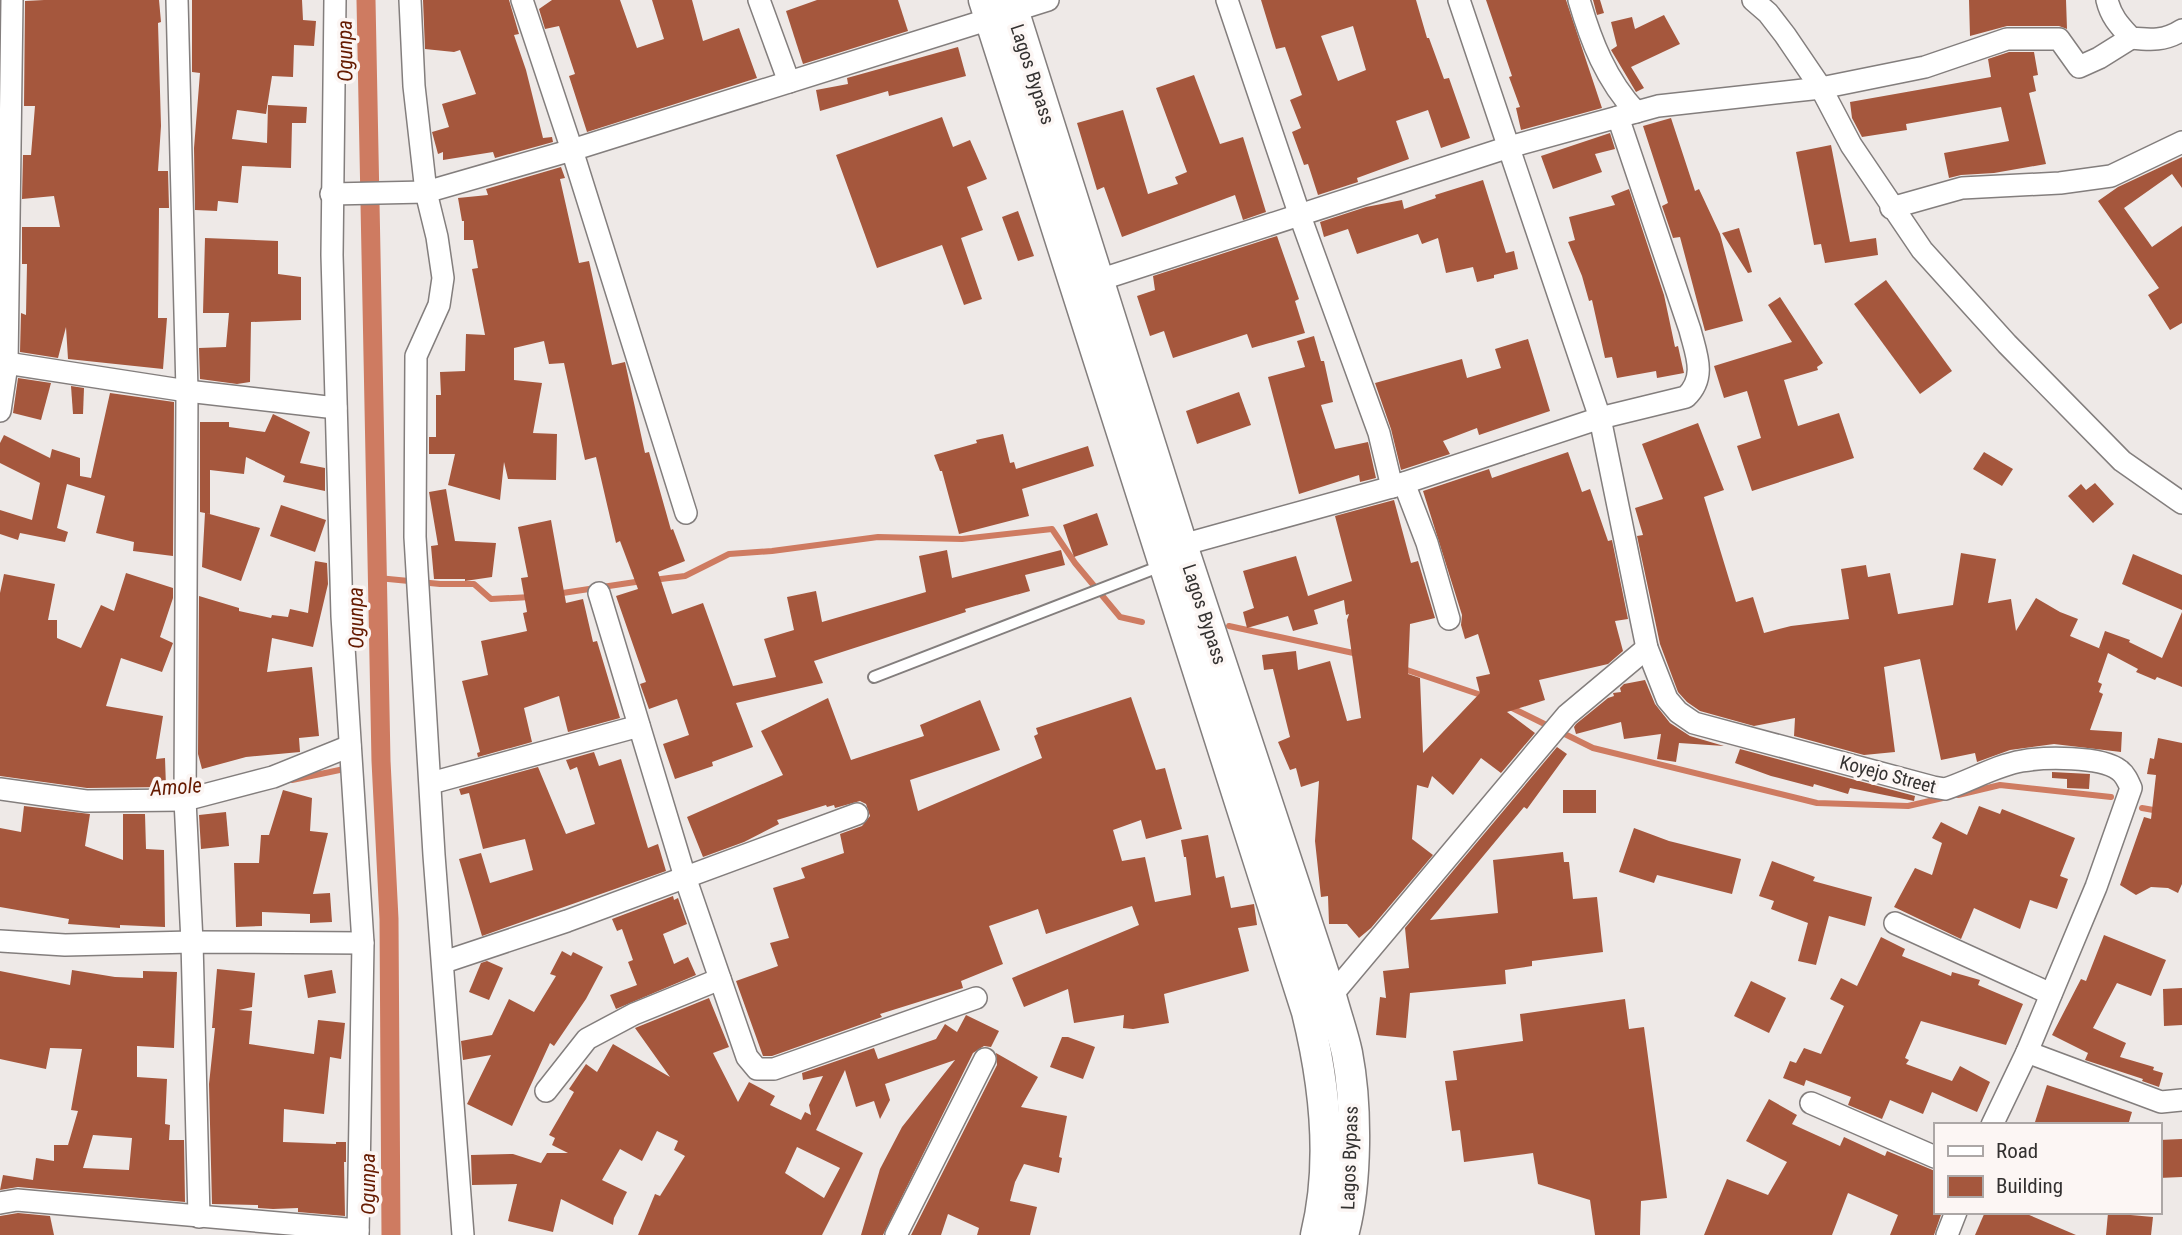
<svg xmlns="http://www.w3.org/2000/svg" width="2182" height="1235" font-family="'Roboto Condensed',sans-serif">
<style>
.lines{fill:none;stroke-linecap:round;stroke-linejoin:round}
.stream{stroke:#ce7b61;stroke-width:6}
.canal{stroke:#ce7b61;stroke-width:19}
.building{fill:#a5573d;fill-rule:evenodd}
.lane-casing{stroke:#837e7d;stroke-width:14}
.street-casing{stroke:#837e7d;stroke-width:24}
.secondary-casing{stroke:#837e7d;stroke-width:33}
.lane{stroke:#fff;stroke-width:10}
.street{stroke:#fff;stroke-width:21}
.secondary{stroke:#fff;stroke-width:30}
.labels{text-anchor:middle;stroke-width:7;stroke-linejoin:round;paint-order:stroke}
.street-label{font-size:19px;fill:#333130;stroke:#fcf6f4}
.water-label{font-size:21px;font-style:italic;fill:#651a00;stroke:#fcf6f4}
</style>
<rect width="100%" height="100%" fill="#eee9e7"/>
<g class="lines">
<!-- stream -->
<g class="stream">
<path d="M378 578 440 584H474L491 599 531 597"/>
<path d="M653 580 685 576 729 554 772 551 878 537 962 539 1052 529 1075 563 1120 617 1142 622"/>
<path d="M556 594 642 581"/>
<path d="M1229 626 1358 654"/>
<path d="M1401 668 1484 696"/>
<path d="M1510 707 1593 748 1817 803 1908 806 1947 797"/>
<path d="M292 780 349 768"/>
<path d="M1958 795 2000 785 2111 797"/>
<path d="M2142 808 2159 811"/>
</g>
<!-- canal -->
<path class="canal" d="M366 0 381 761 389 919 391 1235"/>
</g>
<!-- building -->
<g class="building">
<path d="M44 0H159L161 22 158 23 161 126 158 171H168L169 208H159L158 318H167L163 369 68 359 66 327 58 358 20 352 21 313 26 315 27 264H22V227H60L54 196 22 199 23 155H31L35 106H24L25 1Z"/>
<path d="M192 0H302L303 20 316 21 314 46 294 45 293 77 272 76 266 114 237 110 232 139 267 143 268 105 307 107 306 123H292L291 168 242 166 238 203 218 201 217 211 195 210 194 148 200 73 192 72Z"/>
<path d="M423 0H509L519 34 514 35 526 70 543 138 552 137 553 142 495 158 493 152 443 160V152L438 154 432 132 449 127 442 104 476 94 460 50 454 52 425 49Z"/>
<path d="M552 0H620L637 48 664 39 652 0H692L703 41 739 28 757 78 587 132 569 76 575 74 559 26 545 29 539 9Z"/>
<path d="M817 0H898L908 31 803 64 786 11Z"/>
<path d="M1261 0H1416L1427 38H1429L1444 79 1449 78 1470 138 1441 148 1428 110 1396 121 1409 159 1357 178 1358 182 1318 195 1308 164 1304 165 1292 132 1301 128 1290 100 1302 95 1285 47 1276 49ZM1353 26 1366 70 1338 81 1321 36Z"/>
<path d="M1486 0H1566L1602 108 1521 130 1516 108 1520 107 1509 77 1512 76Z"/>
<path d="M1593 0H1600L1604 13 1597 15Z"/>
<path d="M1969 0H2066L2067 29 2059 26H2007L1970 36Z"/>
<path d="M1664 15 1680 44 1631 67 1644 88 1636 92 1611 50 1617 46 1611 22 1632 17 1635 29Z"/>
<path d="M958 47 966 76 889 96 888 91 820 111 816 90 848 84 847 78Z"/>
<path d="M2009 52H2034L2038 75 2033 76 2036 91 2029 93 2046 164 1994 173 1961 175 1949 178 1944 153 2009 141 2001 107 1906 124 1907 130 1862 137 1852 118 1850 102 1991 77 1988 59Z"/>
<path d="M1194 75 1220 144 1243 137 1266 212 1243 220 1235 195 1122 237 1104 187 1097 190 1077 123 1123 110 1148 194 1178 184 1175 177 1187 172 1156 88Z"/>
<path d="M942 117 953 147 970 140 987 179 967 187 983 230 961 238 982 299 964 305 942 245 877 268 836 155Z"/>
<path d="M1671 118 1695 191 1699 189 1720 234 1743 321 1705 331 1680 237 1673 238 1662 206 1668 203 1643 126Z"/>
<path d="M1610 133 1615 149 1595 154 1602 172 1553 189 1541 156Z"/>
<path d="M1831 145 1850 242 1876 238 1878 255 1825 263 1821 244 1814 245 1796 152Z"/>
<path d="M2182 157V188L2172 174 2124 208 2152 247 2182 226V323L2170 330 2148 295 2159 288 2098 201 2118 187Z"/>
<path d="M561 167 565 178 560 179 579 263 589 261 612 365 625 362 645 453 649 452 671 530 673 529 685 561 658 572 672 614 703 603 733 686 776 677 764 639 794 630 787 597 816 591 822 622 926 592 919 556 947 550 952 578 1061 550 1065 565 1025 575 1030 591 965 609 966 612 814 661 823 683 736 703 753 747 712 762 713 766 675 779 663 744 689 735 677 699 649 709 640 684 646 682 616 596 638 589 620 541 616 543 596 457 585 460 564 363 549 364 544 341 514 348V380L542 383 533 433 557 434 556 480 508 479 504 462 500 500 448 485 455 454H429V437H436V395H441L440 372 465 371 466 334 485 335 472 269 478 268 473 240H464V221H462L458 198 488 195 486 189Z"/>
<path d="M1483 180 1506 253 1514 251 1518 269 1494 275V278L1477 282 1473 267 1446 273 1438 238 1422 244 1418 234 1357 254 1348 229 1324 237 1320 222 1366 207 1402 200 1404 209 1436 198 1435 195Z"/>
<path d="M1629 189 1664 295 1675 347 1678 346 1684 373 1657 378 1656 371 1617 378 1612 357 1605 358 1592 300 1589 301 1582 276 1568 242 1575 240 1569 217 1615 205 1611 196Z"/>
<path d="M1018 211 1034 256 1018 261 1002 217Z"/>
<path d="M1739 228 1752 272 1748 273 1722 233Z"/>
<path d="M1277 236 1299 299 1295 301 1305 333 1252 348 1247 334 1173 358 1164 331 1150 336 1137 296 1155 290 1153 276Z"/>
<path d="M205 238 278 241V274L301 277V320L251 322 250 382 237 384 200 379 199 348 226 347 229 313H203Z"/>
<path d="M1886 280 1952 371 1920 394 1854 304Z"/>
<path d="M1780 297 1823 363 1817 367 1818 370 1784 380 1798 426 1839 413 1854 458 1752 491 1737 446 1761 438 1747 391 1724 398 1714 366 1792 342 1768 305Z"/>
<path d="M1314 336 1321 361H1324L1333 402 1321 405 1335 449 1368 442 1376 478 1360 482 1359 475 1299 494 1268 377 1305 367 1297 341Z"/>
<path d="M1528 339 1550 411 1479 435 1477 428 1443 441 1450 454 1401 470 1391 429 1375 383 1462 359 1467 378 1501 368 1495 349Z"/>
<path d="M18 378 51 383 41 420 13 413Z"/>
<path d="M71 386 84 388 83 414H73Z"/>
<path d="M1239 392 1251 425 1197 444 1186 411Z"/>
<path d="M110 393 174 402 173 556 133 551 134 542 96 533 105 496 67 484 57 528 68 532 65 542 20 533 18 540 0 534V510L32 520 40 483 0 463V443L4 435 50 458 52 449 80 458V476L91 478Z"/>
<path d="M273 414 310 432 300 463 325 468V491L283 482 285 476 246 457 244 474 210 470V514L206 513 260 528 241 581 202 567 205 513 200 512V514V422H229V427L265 432Z"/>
<path d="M1698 423 1724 490 1704 497 1736 602 1753 597 1764 633 1791 626 1849 619 1841 569 1866 565 1868 577 1890 573 1898 614 1953 605 1961 553 1996 559 1988 603 2011 599 2016 631 2036 598 2060 612 2078 619 2070 636 2101 649 2099 648 2105 631 2130 640 2129 642 2162 658 2182 612V687L2157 677 2155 680 2136 672 2138 669 2108 653 2098 682 2102 684 2099 692 2103 694 2090 730 2122 732 2121 752 2054 744 2010 750 1977 762 1975 753 1941 760 1920 659 1884 667 1895 752 1864 755 1794 736 1795 718 1754 726 1700 711 1687 702 1678 692 1660 644 1637 536 1643 535 1635 508 1663 499 1642 444Z"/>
<path d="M1003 434 1010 463 1014 462 1016 469 1088 446 1094 466 1022 489 1029 516 959 534 942 471H940L934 455 977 443 976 440Z"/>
<path d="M1568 452 1582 492 1590 489 1608 541 1612 540 1628 619 1615 621 1623 651 1608 664 1539 680 1545 700 1507 712 1535 733 1501 773 1481 758 1453 795 1432 776 1428 788 1417 785 1412 839 1433 855 1371 928 1359 938 1347 924H1329L1328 896 1321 897 1315 841 1319 781 1301 787 1296 768 1290 770 1278 742 1290 737 1273 669 1264 670 1262 655 1296 651 1298 670 1330 661 1347 721 1361 718 1347 620 1349 614 1346 615 1344 600 1314 610 1318 624 1293 631 1288 616 1247 628 1243 612 1254 608 1243 571 1296 556 1308 596 1352 581 1335 516 1394 500 1411 563 1418 561 1435 618 1410 624 1408 674 1420 678 1423 753 1480 693 1476 677 1490 674 1478 634 1465 639 1461 625 1462 615 1423 491 1489 469 1492 478Z"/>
<path d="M1984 452 2013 469 2002 486 1973 469Z"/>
<path d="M2095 483 2114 504 2093 523 2068 496 2081 484 2086 490Z"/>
<path d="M446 489 455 541 496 543 492 577 465 581V579H434L431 546 438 545 429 492Z"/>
<path d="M281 505 326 520 315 552 270 536Z"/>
<path d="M1097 513 1108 545 1074 557 1063 525Z"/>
<path d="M551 520 566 603 583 599 593 642 597 641 620 718 568 732 559 696 524 708 532 742 478 757 477 753 480 752 462 681 488 675 481 641 527 631 523 613 527 612 521 578 528 577 518 527Z"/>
<path d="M2133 554 2182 575V610L2122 584Z"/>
<path d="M315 561 327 563 328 584 313 647 272 638 267 672 312 667 319 736 299 738 300 752 246 757 202 769 198 754 199 596 239 608V611L271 618 272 615 288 617 290 609 308 613Z"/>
<path d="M126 573 173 588V598L160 637 173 643 162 672 121 658 106 706 163 716 156 759 165 758 166 787 87 788 0 776V593L4 574 55 584 48 620H57V638L81 648 101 605 114 611Z"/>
<path d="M1645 680 1655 704 1670 723 1690 736 1724 746 1679 743 1676 762 1657 759 1661 734 1624 739 1621 722 1576 734 1574 727 1576 724 1608 698 1614 696 1613 693 1621 692 1620 688 1624 684Z"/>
<path d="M1131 697 1156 770 1165 768 1182 829 1146 839 1141 820 1113 830 1122 861 1145 857 1155 902 1191 895 1186 857H1184L1181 840 1208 835 1216 878 1224 876 1231 908 1254 904 1257 925 1238 928 1249 971 1164 994 1169 1023 1133 1029 1123 1028 1124 1015 1074 1023 1068 989 1024 1007 1012 978 1139 925 1132 906 1046 934 1038 909 989 926 1003 964 961 981 963 988 880 1014 882 1017 772 1056H763L736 981 778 966 770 943 789 938 773 888 805 878 801 868 844 853 840 834 862 826 870 816 866 804 860 801 835 808 834 805 827 807 826 805 777 820 779 824 744 842 703 857 687 817 783 775 761 731 828 698 851 760 924 736 920 725 980 700 1000 750 910 780 918 811 1042 758 1034 736 1038 734 1036 728Z"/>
<path d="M2158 738 2182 743V884L2178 893 2168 888 2151 887 2136 895 2120 885 2144 817 2151 819 2156 775 2147 774 2150 758 2154 759Z"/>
<path d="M1557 747 1567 754 1527 809 1524 807 1430 920 1498 913 1493 860 1563 852 1564 862H1569L1573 899 1597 897 1603 952 1532 961V966L1505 970 1506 984 1410 993 1406 1038 1376 1035 1380 997 1386 998 1383 971 1409 968 1405 928Z"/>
<path d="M1740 749 1915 796 1914 801 1850 788 1848 794 1814 784 1813 787 1771 776 1735 763Z"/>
<path d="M594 752 599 766 621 759 648 848 658 844 666 871 482 936 459 859 481 853 490 883 533 870 525 839 483 849 469 793 461 795 459 789 538 767 566 834 595 824 577 767 570 770 566 760Z"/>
<path d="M2052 772 2090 774 2089 789 2067 788V779L2052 778Z"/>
<path d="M283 790 312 798 310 831 328 833 313 894 330 893 332 922 310 923V914L262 912V926L236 927 234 863H259L261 835H269Z"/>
<rect x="1563" y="790" width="33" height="23"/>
<path d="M24 806 90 814 85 846 123 860V814H145L146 849 164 850 165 927 120 925V928L68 924 69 919 0 907V828L21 832Z"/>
<path d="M1979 806 2000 814 2002 809 2075 838 2060 876 2068 879 2057 909 2030 900 2020 929 1974 908 1961 939 1894 907 1915 868 1932 875 1942 843 1932 838 1941 822 1967 835Z"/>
<path d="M226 812 229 846 201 849 199 815Z"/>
<path d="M1634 828 1669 841 1741 859 1732 894 1657 875 1654 883 1619 872Z"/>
<path d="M1772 861 1815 877 1813 881 1872 897 1865 926 1829 916 1816 965 1798 961 1808 923 1771 909 1774 901 1759 896Z"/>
<path d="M673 896 674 900 678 898 687 924 663 934 674 964 688 957 696 975 616 1009 610 995 637 985 628 962 633 960 622 929 617 931 612 919Z"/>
<path d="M2104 935 2166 960 2151 996 2117 983 2093 1028 2126 1043 2120 1057 2154 1067 2153 1070 2163 1073 2159 1087 2142 1081 2143 1079 2085 1060 2088 1053 2052 1035 2081 979 2086 981Z"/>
<path d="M1881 937 1905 949 1902 956 1951 976 1952 972 1980 980 1978 985 2023 1004 2006 1045 1921 1021 1905 1058 1909 1060 1906 1064 1952 1081 1960 1066 1990 1082 1977 1112 1932 1092 1923 1114 1890 1100 1882 1119 1848 1105 1851 1097 1806 1080 1804 1086 1783 1078 1790 1061 1796 1063 1804 1048 1821 1054 1844 1006 1830 999 1841 978 1857 986Z"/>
<path d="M562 951 571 956 573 952 603 967 586 999 554 1046 550 1043 512 1126 467 1104 491 1055 463 1060 461 1041 492 1035 509 999 534 1012 556 976 550 974Z"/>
<path d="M487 961 503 968 489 1000 469 992 481 963Z"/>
<path d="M217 969 255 973 252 1007 239 1010 252 1011 249 1044 314 1054 318 1020 345 1023 341 1059 330 1057 324 1114 284 1109 283 1142 336 1144V1142H346V1162H344L345 1216 298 1212V1208L273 1209 258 1208V1205L212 1204 209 1084 215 1028H212Z"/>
<path d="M72 970 115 977 143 978V971L177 972 174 1048 137 1046V1077L167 1079 165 1124 170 1125 169 1140H184L185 1202 18 1187 0 1190 3 1175 33 1180 36 1158 54 1161V1145H68L78 1111 71 1110 82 1049 50 1048 46 1069 0 1059V971L70 985ZM93 1135 132 1138 129 1170 83 1168Z"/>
<path d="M332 970 336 993 308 998 304 975Z"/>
<path d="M1751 981 1786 998 1769 1033 1734 1016Z"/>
<path d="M2182 988V1025L2164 1026 2163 989Z"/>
<path d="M709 998 729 1047 713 1053 738 1102 749 1082 775 1096 770 1105 801 1120 805 1112 811 1115 809 1105 823 1076 803 1080 802 1073 874 1048 878 1059 936 1039 945 1024 957 1032 966 1015 999 1031 991 1047 984 1046 973 1053 883 1235H861L880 1169 902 1127 955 1060 885 1084 890 1100 880 1119 874 1101 856 1107 845 1070 816 1130 863 1153 822 1235H638L655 1194 660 1196 685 1156 674 1150 678 1141 657 1131 642 1161 620 1149 602 1180 627 1192 614 1218 613 1225 561 1199 553 1232 508 1221 517 1184 472 1185 471 1155 513 1154 541 1163 547 1153H568L552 1145 555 1138 549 1135 574 1092 569 1089 586 1064 597 1072 613 1044 670 1077 635 1028ZM797 1147 840 1168 824 1198 785 1173Z"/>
<path d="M1625 999 1629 1029 1644 1027 1667 1198 1641 1201 1640 1235H1595L1590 1200 1538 1184 1533 1153 1464 1162 1460 1130 1452 1131 1445 1081 1457 1080 1453 1051 1523 1041 1520 1014Z"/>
<path d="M1062 1037H1068L1095 1047 1083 1079 1050 1067Z"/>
<path d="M996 1053 1038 1077 1021 1107 1067 1116 1059 1157 1062 1158 1059 1173 1024 1164 1015 1182 1010 1201 1037 1207 1030 1235H977L979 1228 948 1214 941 1235H911L997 1065Z"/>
<path d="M2047 1085 2132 1112 2128 1125H2034Z"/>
<path d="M1769 1099 1797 1115 1792 1124 1840 1146 1844 1137 1885 1156 1887 1151 1935 1171V1212H1942L1934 1235H1890L1898 1215 1848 1193 1832 1235H1704L1727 1179 1768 1195 1787 1162 1746 1141Z"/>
<path d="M2182 1139V1177L2159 1178V1140Z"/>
<path d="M1985 1212H2022L2076 1235H1975Z"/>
<path d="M18 1213 50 1216 54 1235H0V1216Z"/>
<path d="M2108 1213 2153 1217 2151 1235H2106Z"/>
</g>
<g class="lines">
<!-- lane casing -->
<g class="lane-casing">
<path id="lane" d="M874 677 1161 566"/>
</g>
<!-- street casing -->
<g class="street-casing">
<g id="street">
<path d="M177 0 187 391 185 800 192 942 199 1217"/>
<path d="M335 0 332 255 342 616 363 943 358 1235"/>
<path d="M410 0 414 86 426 192 437 237 443 278 439 305 416 356 415 537 434 855 463 1235"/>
<path d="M522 0 572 150 686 513"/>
<path d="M759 0 789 82"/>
<path d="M1227 0 1300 216 1379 433 1392 487"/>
<path d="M1459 0 1600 418 1647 648 1667 699 1678 712 1694 723 1933 787 1945 789C1970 781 1997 765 2022 761 2044 757 2101 756 2119 770 2125 774 2128 781 2131 788L2096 887 2027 1052 1992 1125"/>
<path d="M1579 0C1591 41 1606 80 1636 112"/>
<path d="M1753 0 1768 13 1785 35 1821 88 1851 145 1922 250 2007 344 2122 461 2182 503"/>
<path d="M2107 0C2111 17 2120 26 2131 38 2151 40 2165 41 2182 30"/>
<path d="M1013 11 1048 0"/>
<path d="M331 194 426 192 572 150 990 19"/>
<path d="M1891 208 1962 188 2060 183 2111 176 2182 142"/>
<path d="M1099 280 1509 147 1658 106 1821 88 1925 67 2007 39H2059L2079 67 2099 58 2131 38"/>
<path d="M0 362 187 391 336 408"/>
<path d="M0 411 7 365 12 0"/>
<path d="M1404 483 1427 543 1449 619"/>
<path d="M1182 545 1392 487 1600 418 1686 397C1707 377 1696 354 1690 330L1618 117"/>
<path d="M599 593 685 877 747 1057 757 1069H774L976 998"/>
<path d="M431 783 639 726"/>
<path d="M0 789 86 801 185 800 273 777 350 746"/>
<path d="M1895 923 2051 994"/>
<path d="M0 941 65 945 192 942 363 943"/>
<path d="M444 962 567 921 857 814"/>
<path d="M1323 1001 1331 996 1567 715 1647 648"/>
<path d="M2027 1052 2161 1102 2182 1100"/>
<path d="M546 1091 587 1039 634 1014 720 979"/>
<path d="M1811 1103 1935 1157"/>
<path d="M0 1203 17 1200 358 1230"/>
<path d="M896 1235 985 1059"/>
<path d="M1947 1235 1956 1212"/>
</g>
</g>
<!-- secondary casing -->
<g class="secondary-casing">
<g id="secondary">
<path d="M984 0 1307 1012C1325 1085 1334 1162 1316 1235"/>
<path d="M1010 0 1182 545 1331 996C1336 1015 1343 1034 1347 1053 1357 1105 1357 1184 1343 1235"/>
</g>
</g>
<!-- lane -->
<use href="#lane" class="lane"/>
<!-- street -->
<use href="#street" class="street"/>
<!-- secondary -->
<use href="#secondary" class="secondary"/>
</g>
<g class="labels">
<!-- street labels -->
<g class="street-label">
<text transform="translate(1033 74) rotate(72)" y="7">Lagos Bypass</text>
<text transform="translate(1205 614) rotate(72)" y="7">Lagos Bypass</text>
<text transform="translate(1888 774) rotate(15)" y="7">Koyejo Street</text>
<text transform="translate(1349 1158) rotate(-88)" y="7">Lagos Bypass</text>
</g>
<!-- water labels -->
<g class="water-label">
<text transform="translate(345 51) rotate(-91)" y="7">Ogunpa</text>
<text transform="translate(356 618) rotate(-91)" y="7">Ogunpa</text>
<text transform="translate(176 787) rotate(-4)" y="7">Amole</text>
<text transform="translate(368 1184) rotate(-90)" y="7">Ogunpa</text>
</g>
</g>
<!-- legend -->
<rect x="1934" y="1123" width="228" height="91" fill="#fcf6f4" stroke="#aca7a6" stroke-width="2"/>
<rect x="1948" y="1146" width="35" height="10" fill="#ffffff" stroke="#aca7a6" stroke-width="2"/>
<text x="1996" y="1158" font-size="21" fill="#333130">Road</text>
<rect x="1948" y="1176" width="35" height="21" fill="#a5573d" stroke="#aca7a6" stroke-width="2"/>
<text x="1996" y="1193" font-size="21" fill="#333130">Building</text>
</svg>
